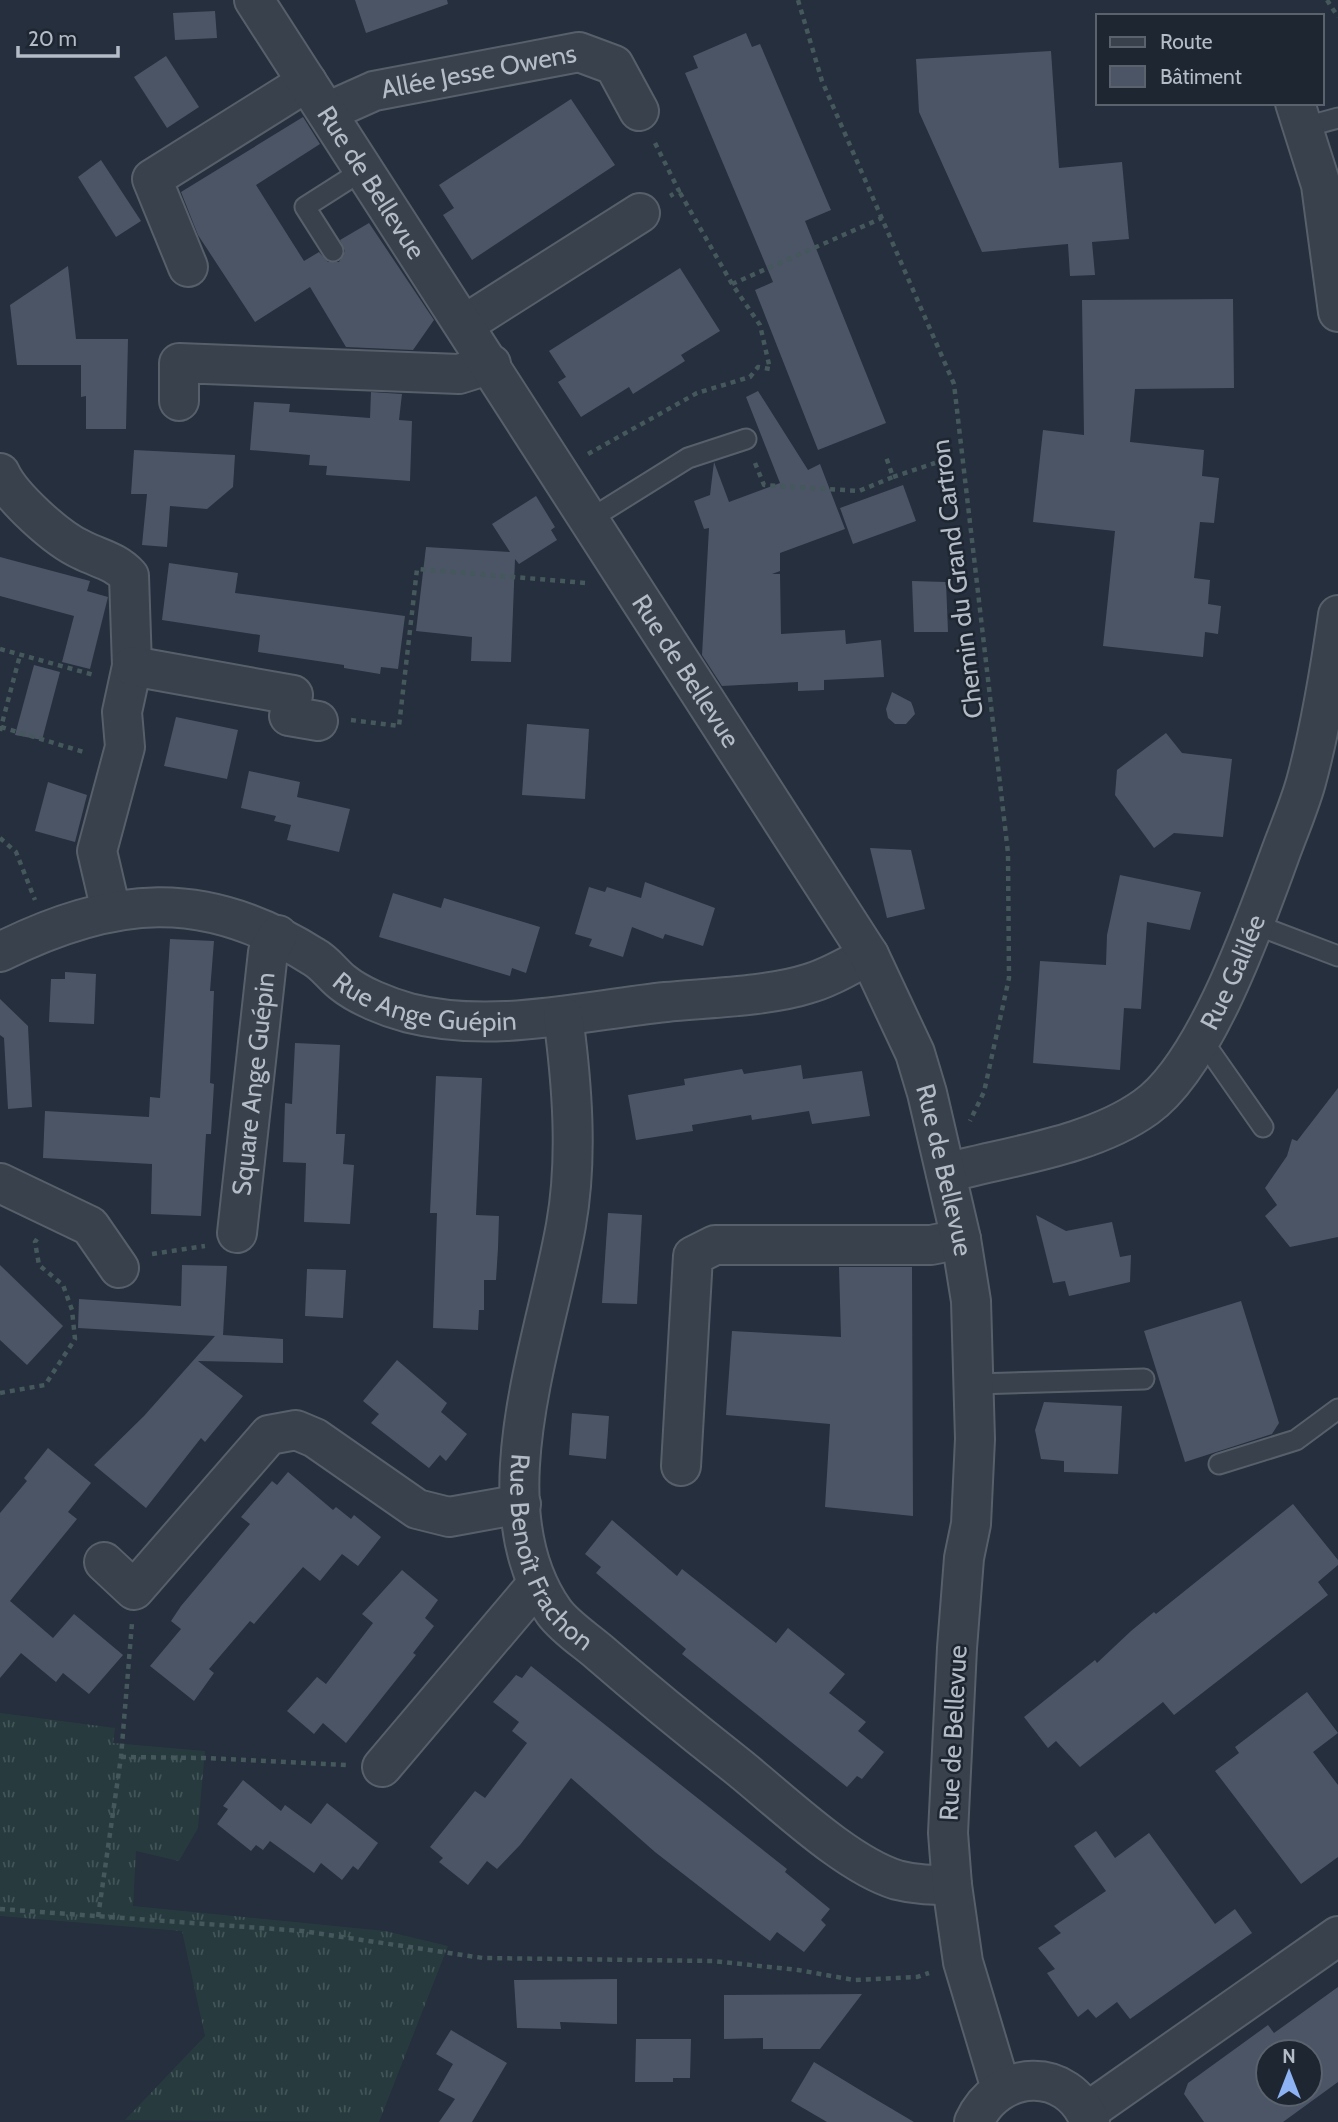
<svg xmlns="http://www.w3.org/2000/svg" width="1338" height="2122" font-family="Cabin,sans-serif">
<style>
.grass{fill:url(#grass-tufts)}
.building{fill:#4b5566;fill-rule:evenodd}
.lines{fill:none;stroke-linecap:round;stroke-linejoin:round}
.service-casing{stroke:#575f6b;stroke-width:23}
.minor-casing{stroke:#575f6b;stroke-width:42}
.tertiary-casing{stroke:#575f6b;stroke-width:42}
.path{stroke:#45585b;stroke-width:4.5;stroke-dasharray:5 5;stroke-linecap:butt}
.service{stroke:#39414d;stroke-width:19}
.minor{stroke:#39414d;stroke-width:38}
.tertiary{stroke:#39414d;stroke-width:38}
.labels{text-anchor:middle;stroke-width:5;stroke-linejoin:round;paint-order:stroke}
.street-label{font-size:26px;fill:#b4bcc8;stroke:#1e2632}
</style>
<defs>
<pattern id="grass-tufts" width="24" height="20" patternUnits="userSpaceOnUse" patternTransform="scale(1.75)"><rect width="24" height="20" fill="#273b3e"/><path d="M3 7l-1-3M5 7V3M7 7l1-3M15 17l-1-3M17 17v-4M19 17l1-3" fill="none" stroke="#445558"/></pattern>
</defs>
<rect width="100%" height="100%" fill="#252f3d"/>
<!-- grass -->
<path class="grass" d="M0 1713 115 1728 113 1743 205 1751 198 1828 179 1861 136 1851 133 1906 385 1931 448 1946 379 2122 125 2120 205 2036 182 1931 0 1916Z"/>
<!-- building -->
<g class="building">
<path d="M355 0H447L448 4 366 33Z"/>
<path d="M215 11 217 38 175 40 173 13Z"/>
<path d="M746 33 752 47 760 44 831 210 805 221 886 423 818 450 755 290 773 282 685 73 698 68 693 56Z"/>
<path d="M1051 51 1059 168 1122 162 1129 239 1092 242 1095 275 1070 276 1068 244 982 252 919 112 916 59Z"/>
<path d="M166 56 199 107 167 128 134 77Z"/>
<path d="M571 99 615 165 472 260 443 215 454 208 439 185Z"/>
<path d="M303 117 320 144 256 185 304 261 319 252 328 262H339L345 251 340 240 369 223 434 320 413 350 346 347 310 287 255 322 198 235 181 192Z"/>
<path d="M101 160 141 221 116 237 78 177Z"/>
<path d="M68 266 76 339H128L126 429H86V396L81 397V365H17L10 305Z"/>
<path d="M680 268 720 331 681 355 685 361 633 394 629 387 581 417 558 382 566 377 549 351Z"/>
<path d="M1233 299 1234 388 1135 389 1130 442 1204 450 1202 476 1219 478 1214 523 1200 522 1194 578 1210 580 1208 604 1221 606 1218 634 1205 632 1203 657 1103 646 1115 531 1033 522 1043 430 1084 435 1082 300Z"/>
<path d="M758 391 808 470 820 464 845 529 780 553V571L772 574H780L781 634 845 630 846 644 881 640 884 677 824 680V690L798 691V682L722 686 702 655 709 528 704 529 694 501 710 495 714 462 729 502 780 483 746 397Z"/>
<path d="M371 392 402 394 399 420 412 421 410 481 326 475 327 466 309 465 310 455 250 450 254 402 290 404 289 412 370 418Z"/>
<path d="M134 450 235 455 233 487 207 509 170 506 167 547 142 545 147 494H131Z"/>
<path d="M903 485 916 521 853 544 840 508Z"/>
<path d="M536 496 555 527 551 530 557 540 519 564 515 559 511 662 471 661 472 637 416 631 426 547 510 552 492 524Z"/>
<path d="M0 557 90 581 87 591 108 597 90 669 62 662 74 616 0 596Z"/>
<path d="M169 563 238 573 235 593 405 616 398 669 381 667 380 674 344 668V665L258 652 260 635 162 620Z"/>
<path d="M912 581 946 582 948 632H914Z"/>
<path d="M34 665 60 672 42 740 15 735Z"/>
<path d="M892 692 911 702 913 707 915 714 906 724H895L888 718 886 709Z"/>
<path d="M176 717 238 730 227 779 164 766Z"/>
<path d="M527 724 589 729 585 799 522 795Z"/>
<path d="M1166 733 1182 753 1232 759 1223 837 1174 833 1154 848 1115 795 1117 770Z"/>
<path d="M249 771 300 782 297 797 350 809 339 852 287 840 291 825 274 821 276 816 241 808Z"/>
<path d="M48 782 87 795 75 842 35 831Z"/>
<path d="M870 848 911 850 925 909 887 918Z"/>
<path d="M1120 875 1201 892 1190 930 1147 922 1141 1009 1124 1008 1120 1070 1033 1063 1040 961 1106 965 1107 935Z"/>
<path d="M645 882 715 908 703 946 665 934 663 939 632 927 623 957 589 946 592 939 575 934 589 887 605 892 607 887 641 898Z"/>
<path d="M393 893 441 908 444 898 540 927 526 973 512 968 510 976 379 937Z"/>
<path d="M170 939 214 941 210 991H214L210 1083 214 1084 211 1134H206L201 1216 151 1214 152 1164 43 1158 45 1111 149 1117 150 1097 160 1098Z"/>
<path d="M65 972 96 974 94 1024 49 1022 51 979H65Z"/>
<path d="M0 999 28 1026 32 1107 8 1109 4 1038 0 1035Z"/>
<path d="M295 1043 340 1045 336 1134H345L343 1164 354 1165 350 1224 304 1222 306 1163 283 1162 285 1103 292 1104Z"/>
<path d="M801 1065 803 1079 862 1071 870 1116 812 1124 809 1111 752 1120 751 1115 692 1125 693 1131 636 1140 628 1095 685 1085 684 1079 742 1069 744 1074Z"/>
<path d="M436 1076 482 1078 476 1215 499 1216 498 1248 496 1280H484V1310H479L478 1330 433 1328 437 1213H430Z"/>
<path d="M1338 1088V1237L1290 1247 1265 1216 1277 1205 1265 1188 1287 1156 1292 1139 1297 1141Z"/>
<path d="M608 1213 642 1215 637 1304 602 1303Z"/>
<path d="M1036 1215 1066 1231 1112 1222 1120 1257 1131 1255 1130 1282 1069 1296 1065 1281 1053 1283Z"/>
<path d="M0 1265 63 1326 27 1365 0 1340Z"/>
<path d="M182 1265 227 1266 223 1335 283 1339V1363L198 1361 243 1396 205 1442 201 1438 146 1508 94 1465 144 1416 215 1336 78 1328 79 1299 181 1306Z"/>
<path d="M839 1267H912L913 1516 825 1507 830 1424 726 1415 732 1331 841 1337Z"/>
<path d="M307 1269 346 1270 343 1318 305 1316Z"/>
<path d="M1241 1301 1279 1423 1272 1434 1185 1462 1144 1331Z"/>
<path d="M397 1360 447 1403 441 1412 467 1434 446 1461 440 1455 429 1468 371 1423 379 1414 363 1401Z"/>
<path d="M1044 1402 1122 1406 1118 1474 1064 1472V1461L1041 1459 1035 1430Z"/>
<path d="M572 1413 609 1416 606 1459 569 1455Z"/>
<path d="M48 1448 91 1483 68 1512 77 1519 10 1601 53 1638 74 1614 123 1655 89 1694 63 1673 56 1682 21 1653 0 1678V1513L27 1481 24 1478Z"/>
<path d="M288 1472 333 1510 336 1507 351 1519 354 1515 381 1537 358 1566 342 1554 320 1581 303 1567 254 1624 250 1621 209 1669 214 1673 194 1701 150 1666 181 1629 171 1621 181 1606 250 1524 241 1517 272 1481 277 1485Z"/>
<path d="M1293 1504 1338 1560V1565L1318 1582 1328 1595 1174 1715 1163 1702 1080 1767 1056 1741 1048 1748 1024 1717 1095 1660 1097 1663 1131 1631 1154 1612 1156 1614Z"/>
<path d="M612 1520 677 1576 682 1569 776 1643 788 1628 845 1674 829 1693 866 1722 858 1731 884 1752 862 1779 857 1776 847 1787 682 1654 686 1649 596 1573 601 1567 585 1554Z"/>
<path d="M402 1570 438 1600 425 1618 434 1626 413 1653 416 1655 346 1743 323 1723 314 1734 287 1711 317 1677 326 1684 373 1623 362 1614Z"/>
<path d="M531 1666 787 1869 785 1872 830 1909 821 1920 826 1925 804 1952 777 1932 770 1941 745 1922 655 1852 571 1778 520 1845 497 1869 487 1861 468 1885 439 1862 443 1858 430 1847 475 1791 485 1798 527 1743 512 1731 519 1722 493 1702 516 1675 522 1678Z"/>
<path d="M1307 1692 1338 1733 1313 1752 1338 1785V1857L1301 1884 1215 1771 1239 1753 1235 1747Z"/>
<path d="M243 1780 281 1811 285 1805 311 1824 327 1803 378 1843 358 1870 353 1866 342 1880 321 1863 314 1873 270 1841 263 1850 256 1845 251 1851 217 1824 228 1809 223 1806Z"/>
<path d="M1096 1831 1115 1858 1149 1833 1215 1924 1235 1909 1252 1933 1130 2019 1117 2002 1096 2018 1088 2009 1078 2017 1047 1973 1055 1969 1038 1948 1061 1933 1054 1926 1106 1891 1074 1846Z"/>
<path d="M617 1979V2024L560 2022 561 2029 517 2028 514 1980Z"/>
<path d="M1338 1987V2082L1283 2122H1204L1184 2094 1188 2083 1268 2025 1274 2033ZM1268 2052H1310V2094H1268Z"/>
<path d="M862 1994 820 2049H763V2038L724 2039V1995Z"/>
<path d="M451 2030 507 2063 472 2122H439L455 2099 438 2090 453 2064 436 2054Z"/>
<path d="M636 2039H691L690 2078H673V2082H635Z"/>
<path d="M814 2062 865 2093 914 2122H827L791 2101Z"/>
</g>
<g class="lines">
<!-- service casing -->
<g class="service-casing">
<g id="service">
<path d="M1305 127 1338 118"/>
<path d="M333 251 305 207 363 170"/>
<path d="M587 521 688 458 746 439"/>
<path d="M1254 924 1338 956"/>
<path d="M1198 1042 1212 1054 1263 1127"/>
<path d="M975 1384 1144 1379"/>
<path d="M1219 1464 1296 1440 1338 1409"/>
</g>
</g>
<!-- minor casing -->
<g class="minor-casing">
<g id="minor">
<path d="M1295 103 1321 185 1338 312"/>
<path id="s1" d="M327 112 374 91 579 52 614 65 639 111"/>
<path d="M188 267 152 179 307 82"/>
<path d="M465 324 640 213"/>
<path d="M179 401V363L459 374 491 364"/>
<path d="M0 473C11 497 57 539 82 550 100 559 115 561 129 576L132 666 122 712 125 747 97 851 111 911"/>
<path d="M132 666 293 695 289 716 318 721"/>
<path id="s2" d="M0 952C113 896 204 887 314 957 325 963 332 974 342 982 359 996 387 1007 409 1013 493 1034 581 1011 666 1002 707 998 770 996 807 984 829 978 850 965 869 955"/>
<path id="s3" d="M563 1016C572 1083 578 1158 566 1225 546 1340 479 1506 554 1612 565 1627 585 1640 599 1652 644 1691 689 1728 736 1765 780 1800 845 1864 897 1880 916 1885 933 1885 952 1885"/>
<path id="s4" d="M946 1173C1009 1156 1092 1146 1146 1107 1205 1065 1254 925 1279 857 1288 832 1299 807 1306 782 1321 727 1330 671 1338 615"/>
<path d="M0 1183 90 1226 119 1268"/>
<path id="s5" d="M237 1233 268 952 278 935"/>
<path d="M681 1466 693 1256 715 1245H931L961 1239"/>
<path d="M104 1562 134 1590 269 1435 296 1430 315 1438 417 1509 449 1517 521 1504"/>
<path d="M382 1767 537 1584"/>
<path d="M1087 2112 1338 1936"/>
</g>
</g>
<!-- tertiary casing -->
<g class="tertiary-casing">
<g id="tertiary">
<path id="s6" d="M254 0 869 955 915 1053 927 1093 961 1239 971 1301 975 1439 971 1524 964 1558 957 1648 948 1833 952 1885 963 1962 1001 2089"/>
<path d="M974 2122C998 2069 1068 2065 1090 2122"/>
</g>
</g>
<!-- path -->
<g class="path">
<path d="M798 0 822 81 954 384 1008 853 1009 978 984 1092 970 1121"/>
<path d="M1327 0 1338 17"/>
<path d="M655 143 679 191 670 196"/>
<path d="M732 284 882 218"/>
<path d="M588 454 697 393 750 377 758 367 770 369 760 325 732 284 679 191"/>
<path d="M755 463 764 485 859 491 893 477 885 454"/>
<path d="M893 477 935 463"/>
<path d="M0 649 94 675"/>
<path d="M351 720 399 726 417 569 586 583"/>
<path d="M1 727 87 753"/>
<path d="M0 731 20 655"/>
<path d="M0 838 16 852 35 900"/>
<path d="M152 1254 205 1246"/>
<path d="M0 1393 45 1385 75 1339 72 1310 63 1285 39 1265 35 1242 37 1239"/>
<path d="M121 1757 206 1758 347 1765"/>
<path d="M0 1909 302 1931 483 1958 713 1961 798 1970 854 1980 917 1977 929 1973"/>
<path d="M98 1917 121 1757 132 1623"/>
</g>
<!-- service -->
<use href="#service" class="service"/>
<!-- minor -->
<use href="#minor" class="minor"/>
<!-- tertiary -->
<use href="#tertiary" class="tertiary"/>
</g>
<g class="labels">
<!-- street labels -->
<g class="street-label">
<text dy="9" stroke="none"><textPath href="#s1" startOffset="158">Allée Jesse Owens</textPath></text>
<text dy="9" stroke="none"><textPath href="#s6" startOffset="217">Rue de Bellevue</textPath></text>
<text transform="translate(957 579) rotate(-97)" y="9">Chemin du Grand Cartron</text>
<text dy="9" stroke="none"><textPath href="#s6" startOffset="798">Rue de Bellevue</textPath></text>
<text dy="9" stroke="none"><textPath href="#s4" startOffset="374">Rue Galilée</textPath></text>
<text dy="9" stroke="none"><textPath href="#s2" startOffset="457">Rue Ange Guépin</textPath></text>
<text dy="9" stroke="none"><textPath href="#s5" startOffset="150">Square Ange Guépin</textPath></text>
<text dy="9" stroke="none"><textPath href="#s6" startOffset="1365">Rue de Bellevue</textPath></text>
<text dy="9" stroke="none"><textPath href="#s3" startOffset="550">Rue Benoît Frachon</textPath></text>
<text transform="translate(953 1733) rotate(-87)" y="9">Rue de Bellevue</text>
</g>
</g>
<!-- legend -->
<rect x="1096" y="14" width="228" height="91" fill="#1e2632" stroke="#5a626e" stroke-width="2"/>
<rect x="1110" y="37" width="35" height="10" fill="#39414d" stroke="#5a626e" stroke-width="2"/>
<text x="1160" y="49" font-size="21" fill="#b4bcc8">Route</text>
<rect x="1110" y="66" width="35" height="21" fill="#4b5566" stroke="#5a626e" stroke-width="2"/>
<text x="1160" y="84" font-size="21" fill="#b4bcc8">Bâtiment</text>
<!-- north arrow -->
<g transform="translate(1289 2073)"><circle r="33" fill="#1e2632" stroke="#5a626e" stroke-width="2"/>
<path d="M0-5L12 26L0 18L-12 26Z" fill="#8db3f4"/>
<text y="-10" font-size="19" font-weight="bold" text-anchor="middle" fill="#b4bcc8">N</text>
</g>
<!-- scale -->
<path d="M18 46v10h100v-10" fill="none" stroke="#b4bcc8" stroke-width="3.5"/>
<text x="28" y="46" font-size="21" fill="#b4bcc8" stroke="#1e2632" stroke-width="5" paint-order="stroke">20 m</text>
</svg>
